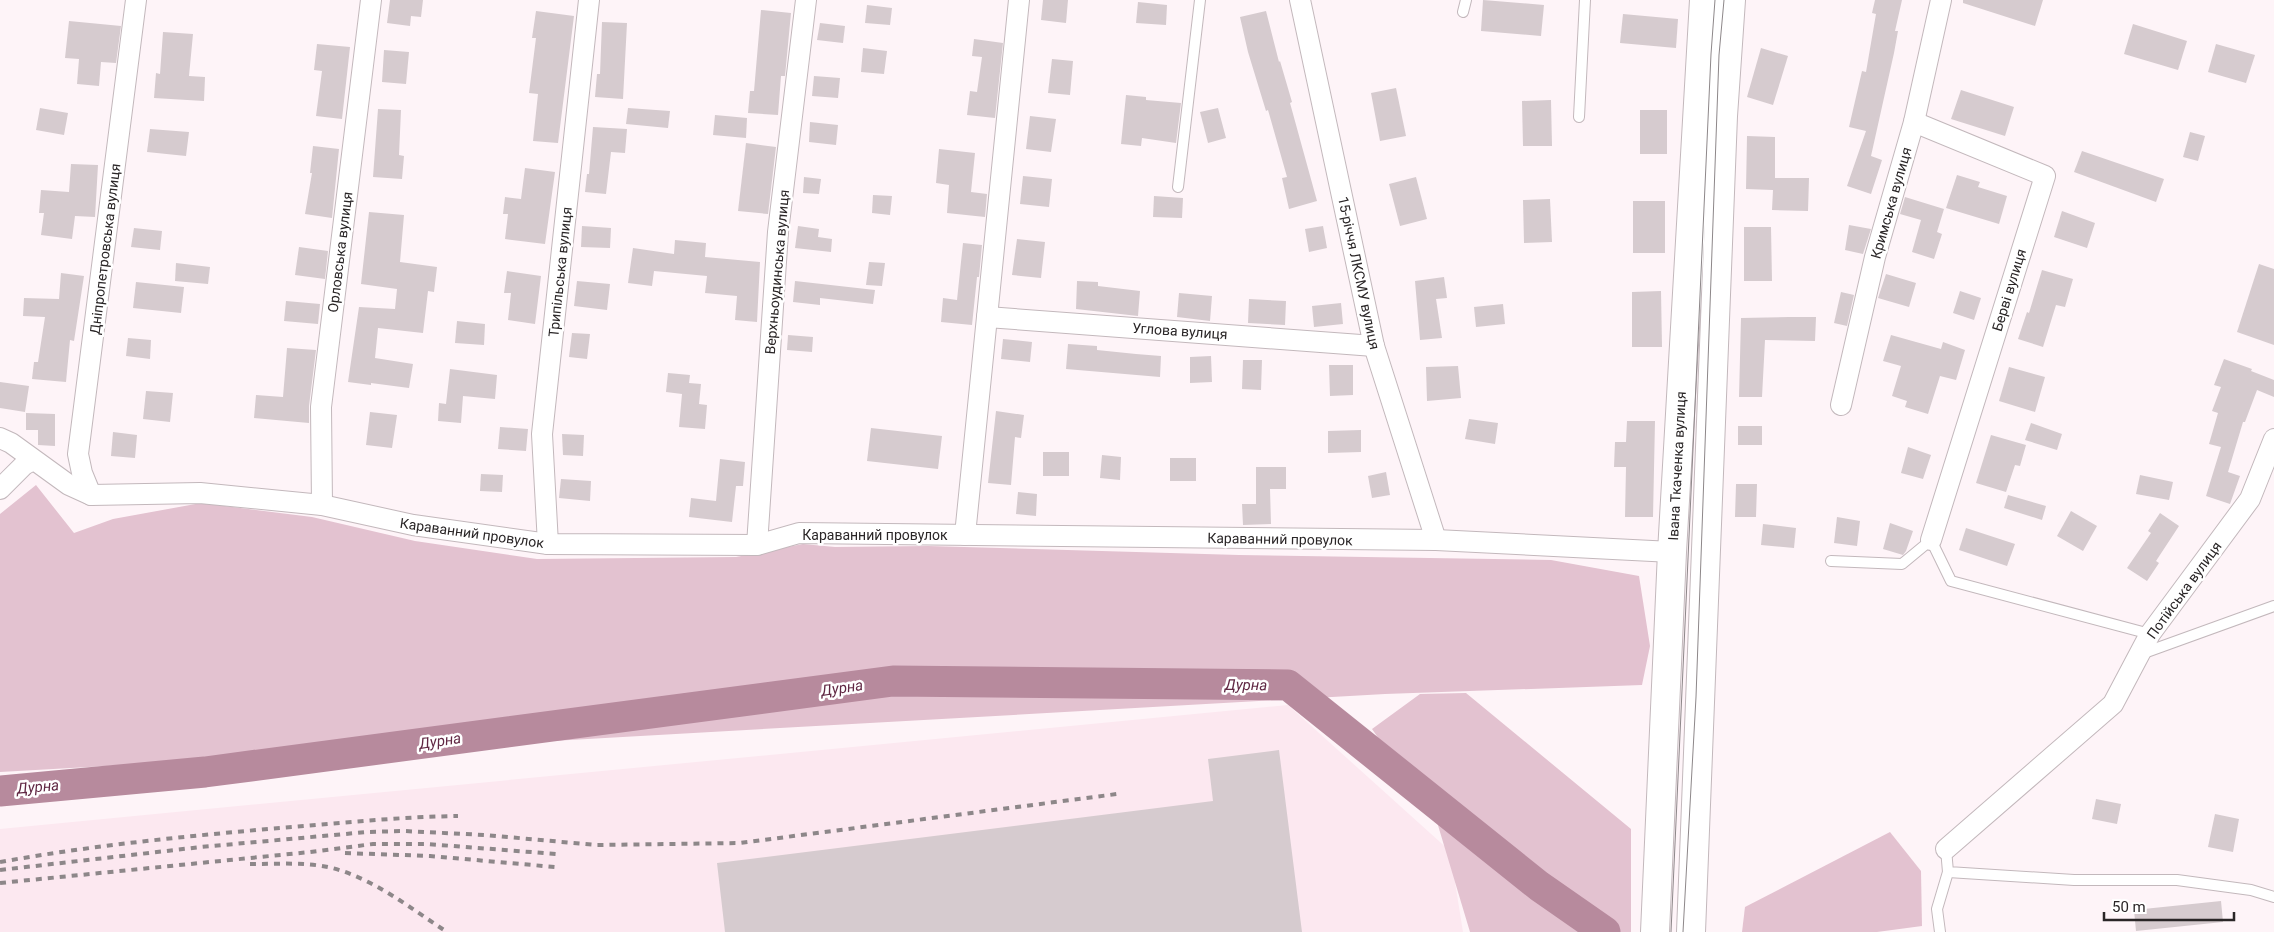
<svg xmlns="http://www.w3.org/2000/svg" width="2274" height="932" font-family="Roboto,sans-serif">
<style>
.built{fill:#fce8f0}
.green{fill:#e3c2d0}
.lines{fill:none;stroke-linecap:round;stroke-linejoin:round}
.river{stroke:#b78a9d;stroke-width:31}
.building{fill:#d6cbcf}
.lane-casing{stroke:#c3b8bc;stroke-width:12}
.street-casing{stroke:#c3b8bc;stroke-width:22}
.secondary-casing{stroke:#c3b8bc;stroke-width:30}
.lane{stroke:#fff;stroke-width:10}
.street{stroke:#fff;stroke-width:20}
.secondary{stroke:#fff;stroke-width:28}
.tram{stroke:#8d8789;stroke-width:1}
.rail{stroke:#8d8789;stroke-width:4;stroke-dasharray:6 6;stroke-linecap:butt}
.labels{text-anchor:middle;stroke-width:5;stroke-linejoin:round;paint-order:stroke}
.street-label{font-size:14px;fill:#2a2627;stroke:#fff}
.water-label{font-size:15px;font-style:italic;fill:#612844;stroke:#fff}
</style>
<rect width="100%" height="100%" fill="#fef4f8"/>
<!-- built -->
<path class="built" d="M1288 705 1450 851 1463 932H0V829Z"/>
<!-- green -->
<g class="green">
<path d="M36 485 74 533 113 519 201 503 312 517 415 541 537 559 736 557 803 544 835 547 928 546 1239 555 1551 560 1639 576 1650 646 1642 685 1385 694 0 772V514Z"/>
<path d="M1466 693 1631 829V932H1470L1437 822 1372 729 1420 694Z"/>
<path d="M1890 832 1921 871 1922 926 1877 932H1742L1745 907Z"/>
</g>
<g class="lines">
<!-- river -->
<path class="river" d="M0 791 205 772 893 681 1288 685 1539 886 1605 932"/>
</g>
<!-- building -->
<g class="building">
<path d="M390 0H423L421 17 411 16 410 26 387 23Z"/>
<path d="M1043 0H1068L1066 23 1041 20Z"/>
<path d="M1483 0 1544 5 1541 36 1481 31Z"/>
<path d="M1875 0H1902L1895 31H1898L1894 53 1871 156 1882 160 1871 194 1847 186 1866 131 1849 127 1862 71 1866 72 1876 14 1872 13Z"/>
<path d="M1963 0H2043L2035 26 1963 3Z"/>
<path d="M1138 2 1167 5 1166 25 1136 23Z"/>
<path d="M867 5 892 8 890 25 865 23Z"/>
<path d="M761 10 791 13 785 76H781L778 115 748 113 750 91H754Z"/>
<path d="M536 11 574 16 558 143 533 141 538 94 529 93 536 38H532Z"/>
<path d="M1266 11 1279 62 1280 61 1292 102 1290 103 1317 201 1289 209 1282 178 1287 177 1268 110 1266 111 1248 52 1240 17Z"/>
<path d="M1623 14 1678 19 1676 48 1620 43Z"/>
<path d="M69 21 121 26 116 63 101 62 99 86 77 84 79 59 65 58Z"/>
<path d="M602 22 627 23 623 99 595 97 597 74H600Z"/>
<path d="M820 23 845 26 843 43 817 40Z"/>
<path d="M2133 24 2187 41 2178 70 2124 54Z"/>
<path d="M163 32 193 34 189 76 205 77 204 101 154 98 156 73 160 74Z"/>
<path d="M974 39 1003 43 995 118 967 115 970 91 977 92 982 57 972 56Z"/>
<path d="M317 44 350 47 342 119 316 116 322 71 314 70Z"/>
<path d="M2216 44 2255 55 2246 83 2208 72Z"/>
<path d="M863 48 887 51 884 74 861 72Z"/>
<path d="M1761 48 1788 56 1773 105 1747 97Z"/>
<path d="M384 50 409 52 406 84 382 82Z"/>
<path d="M1052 59 1073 61 1070 95 1048 93Z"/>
<path d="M814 76 840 78 838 98 812 96Z"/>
<path d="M1396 88 1406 136 1380 141 1371 93Z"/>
<path d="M1961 90 2014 107 2005 136 1951 119Z"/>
<path d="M1126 95 1146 97V100L1181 103 1176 143 1142 138 1141 146 1121 144Z"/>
<path d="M1551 100 1552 146H1523L1522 101Z"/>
<path d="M40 108 68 113 64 135 36 130Z"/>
<path d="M628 108 670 111 668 128 626 124Z"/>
<path d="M1218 108 1226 138 1208 143 1200 112Z"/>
<path d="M378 109 401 110 399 155 404 156 402 179 373 177Z"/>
<rect x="1640" y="110" width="27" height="44"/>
<path d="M715 115 747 118 746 138 713 135Z"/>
<path d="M1030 116 1056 119 1051 152 1026 149Z"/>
<path d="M810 122 838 125 836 145 809 142Z"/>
<path d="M593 127 627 129 625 153 611 152 606 194 585 192 587 174H589Z"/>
<path d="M150 129 189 132 186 156 147 152Z"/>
<path d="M2190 132 2205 136 2198 161 2183 157Z"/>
<path d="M1747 136 1775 137V178H1809L1808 211 1772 210 1773 190 1746 189Z"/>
<path d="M746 143 776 147 768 214 738 211Z"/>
<path d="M313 146 339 149 332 218 305 214 312 173H310Z"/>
<path d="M939 149 975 153 971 192 987 194 985 217 947 213 949 185 936 183Z"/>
<path d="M2082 151 2164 179 2156 202 2074 172Z"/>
<path d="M71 164 98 165 95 217 75 216 72 239 41 235 44 213H39L41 190 69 192Z"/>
<path d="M525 168 555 172 545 244 505 239 508 214H503L505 197 521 199Z"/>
<path d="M1957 175 1980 182 1978 187 2007 196 1999 224 1946 208Z"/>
<path d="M1023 176 1052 179 1049 207 1020 204Z"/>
<path d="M804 177 821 179 819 194 803 193Z"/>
<path d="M1416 177 1427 219 1400 226 1389 184Z"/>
<path d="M873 195 892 196 890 215 872 213Z"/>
<path d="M1154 196 1183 198 1182 218 1153 217Z"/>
<path d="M1905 197 1944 209 1937 232 1942 234 1934 259 1912 252 1921 220 1900 214Z"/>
<path d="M1550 199 1552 242 1524 243 1523 200Z"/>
<rect x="1633" y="201" width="32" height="52"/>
<path d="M2062 211 2095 223 2087 248 2054 237Z"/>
<path d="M369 212 404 215 400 262 437 267 434 292 428 291 423 333 378 328 375 358 413 364 409 388 371 383V385L348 382 359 307 395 309 397 289 361 284Z"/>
<path d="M1849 225 1871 229 1863 254 1845 250Z"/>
<path d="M582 226 611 228 610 248 581 247Z"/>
<path d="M798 226 819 229 818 237 832 239 831 252 795 248Z"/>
<path d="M1323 226 1327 248 1309 252 1305 229Z"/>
<path d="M1744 227H1771L1772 281H1744Z"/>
<path d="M134 228 162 231 160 250 131 247Z"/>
<path d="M1017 239 1045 242 1041 278 1012 275Z"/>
<path d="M675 240 706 243 705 257 760 262 757 322 735 320 737 296 705 293 707 276 654 271 652 286 628 283 633 248 674 254Z"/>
<path d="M963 243 982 245 979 277H977L972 325 941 322 943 298 957 300Z"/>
<path d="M299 247 328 251 325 279 295 275Z"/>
<path d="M869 262 885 263 882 286 866 285Z"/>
<path d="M176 263 210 267 208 284 175 281Z"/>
<path d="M2259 264 2274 269V345L2237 332Z"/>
<path d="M2042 270 2073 279 2065 307 2056 305 2043 347 2018 339 2027 312 2029 313Z"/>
<path d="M507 271 541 276 535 324 508 320 511 293H504Z"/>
<path d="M61 273 84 276 74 341 70 340 66 382 32 379 34 362H38L45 317 23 316 24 298 59 299Z"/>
<path d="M1886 274 1916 283 1909 307 1878 298Z"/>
<path d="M1444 277 1447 298 1436 299 1442 338 1420 340 1415 281Z"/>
<path d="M577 281 610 284 607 310 574 306Z"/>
<path d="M795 281 875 290 873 304 820 298V305L793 302Z"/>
<path d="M1077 281 1098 282V286L1140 291 1138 316 1076 309Z"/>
<path d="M136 282 184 287 181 313 133 308Z"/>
<path d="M1661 291 1662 347H1632V292Z"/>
<path d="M1960 291 1981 298 1974 320 1953 313Z"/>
<path d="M1841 292 1854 295 1847 326 1834 323Z"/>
<path d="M1179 293 1212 296 1210 321 1177 317Z"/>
<path d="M1249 299 1286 301 1285 325 1248 323Z"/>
<path d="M286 301 320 304 318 324 284 321Z"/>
<path d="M1341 303 1343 324 1314 327 1312 306Z"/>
<path d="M1503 304 1505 324 1476 327 1474 307Z"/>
<path d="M1789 317H1816L1815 341 1765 340 1762 397H1739L1741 318Z"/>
<path d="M457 321 485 324 484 345 455 343Z"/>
<path d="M572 333 590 334 587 359 569 357Z"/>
<path d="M788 335 813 337 812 352 787 350Z"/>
<path d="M1891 335 1941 349 1943 342 1965 350 1956 380 1940 376 1928 414 1905 407 1907 401 1892 396 1901 366 1883 361Z"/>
<path d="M128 338 151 340 150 359 126 356Z"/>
<path d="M1003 339 1032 342 1030 362 1001 359Z"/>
<path d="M1068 344 1097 346V350L1136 354 1161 356 1160 377 1066 369Z"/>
<path d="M287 348 316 350 309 406V423L254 418 256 395 283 397Z"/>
<path d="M1211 356 1212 382 1190 383V357Z"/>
<path d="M2224 359 2252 369 2251 371 2274 380V397L2257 390 2245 422H2243L2228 472 2240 476 2230 504 2206 496 2221 447 2209 444 2218 413 2212 411 2221 387 2214 385Z"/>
<path d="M1243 360H1262L1261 390 1242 389Z"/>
<path d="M1329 365H1353V395L1330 396Z"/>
<path d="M1458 366 1461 398 1427 401 1426 367Z"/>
<path d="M2009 367 2045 377 2035 412 1999 401Z"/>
<path d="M450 369 497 375 495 399 463 396 461 423 438 421 439 403 446 404Z"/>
<path d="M668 373 690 375 689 383 701 384 699 404 707 405 705 429 679 427 682 394 666 392Z"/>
<path d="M0 382 29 386 25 412 0 408Z"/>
<path d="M146 391 173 393 170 422 143 419Z"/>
<path d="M996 411 1024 415 1021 438 1015 437 1011 485 988 483Z"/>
<path d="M370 412 397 415 392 448 366 445Z"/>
<path d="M26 413 55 414V446L38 445V430H26Z"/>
<path d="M1469 419 1498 423 1495 444 1465 439Z"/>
<path d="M1627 421H1655L1653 517H1625L1626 467H1614L1615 442H1626Z"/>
<path d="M2031 423 2062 434 2057 450 2025 440Z"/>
<rect x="1738" y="426" width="24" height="19"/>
<path d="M500 427 528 429 526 451 498 449Z"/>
<path d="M871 428 942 436 938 469 867 461Z"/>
<path d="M1361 430V452L1328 453V431Z"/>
<path d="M113 432 137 435 135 458 111 456Z"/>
<path d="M562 434 584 435 583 456 563 455Z"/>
<path d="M1991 435 2026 445 2020 466 2015 465 2006 492 1976 483Z"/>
<path d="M1908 447 1931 455 1923 479 1901 473Z"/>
<rect x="1043" y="452" width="26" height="24"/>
<path d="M1102 455 1121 457 1120 480 1100 478Z"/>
<rect x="1170" y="458" width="26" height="23"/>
<path d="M720 459 745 462 743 486H736L732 522 689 517 691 498 716 501Z"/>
<path d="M1256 467H1286V489H1270L1271 524 1243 525 1242 504H1256Z"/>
<path d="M1386 472 1390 495 1372 498 1368 476Z"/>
<path d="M481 474 503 475 502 492 480 491Z"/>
<path d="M2140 475 2173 482 2169 500 2136 494Z"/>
<path d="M561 479 591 481 590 501 559 498Z"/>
<path d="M1736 484H1757L1756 517H1735Z"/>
<path d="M1018 492 1037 494 1036 516 1016 514Z"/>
<path d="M2008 495 2046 506 2042 520 2004 508Z"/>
<path d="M2071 511 2097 526 2083 551 2057 536Z"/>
<path d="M2160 513 2179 526 2156 561 2159 563 2147 581 2127 568 2151 533 2148 531Z"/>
<path d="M1837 517 1860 521 1857 546 1834 543Z"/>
<path d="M1890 523 1913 531 1906 551 1903 555 1883 549Z"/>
<path d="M1763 524 1796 528 1794 548 1761 545Z"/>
<path d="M1966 528 2015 544 2007 566 1959 550Z"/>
<path d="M1279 750 1302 932H725L717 863 1213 801 1208 759Z"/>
<path d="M2096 799 2121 804 2117 824 2092 819Z"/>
<path d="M2215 814 2239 819 2233 852 2208 847Z"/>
<path d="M2221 901 2223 922 2136 931 2134 910Z"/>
</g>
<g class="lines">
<!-- lane casing -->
<g class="lane-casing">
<g id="lane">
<path d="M1463 12 1466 0"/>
<path d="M1579 117 1585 0"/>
<path d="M1178 187 1200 0"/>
<path d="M1831 561 1902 564 1931 540 1951 581 2150 634"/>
<path d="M2141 654 2274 606"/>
<path d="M1946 849 1948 872 2074 880H2177L2251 890 2274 897"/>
<path d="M1940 932 1937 909 1948 872"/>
</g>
</g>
<!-- street casing -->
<g class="street-casing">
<g id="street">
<path d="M1300 0 1374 346 1436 540"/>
<path d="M1914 122 2045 176 1931 540"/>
<path d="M987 317 1374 346"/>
<path d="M1841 405 1875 257 1914 122 1941 0"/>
<path d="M0 438 11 443 69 485 91 495 200 493 322 505 413 525 548 544 757 545 799 533 1436 540 1672 552"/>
<path d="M0 489 24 465 33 460"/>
<path d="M91 495 82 473 78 454 136 0"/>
<path d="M322 505 321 407 371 0"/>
<path d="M965 535 1019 0"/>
<path d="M548 544 542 434 589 0"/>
<path d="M757 545 778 232 806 0"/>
<path d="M1946 849 2113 704 2150 634 2250 499 2274 439"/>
</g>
</g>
<!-- secondary casing -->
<g class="secondary-casing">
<g id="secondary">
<path d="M1655 932 1672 552 1704 0"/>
<path d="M1691 932 1723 116 1731 0"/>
</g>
</g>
<!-- lane -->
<use href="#lane" class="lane"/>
<!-- street -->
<use href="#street" class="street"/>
<!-- secondary -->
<use href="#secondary" class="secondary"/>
<!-- tram -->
<g class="tram">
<path d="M1671 932 1711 54 1715 0"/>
<path d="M1683 932 1696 697 1719 55 1724 0"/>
</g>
<!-- rail -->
<g class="rail">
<path d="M345 853 430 856 555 867"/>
<path d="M0 862C89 846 178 837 268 829 331 824 394 817 458 816"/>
<path d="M250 864C276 864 303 862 328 867 372 877 410 908 447 932"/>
<path d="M0 870 201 847 367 832 404 831 485 835 596 845 740 843 1117 794"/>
<path d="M0 883 310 852 373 844H427L556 854"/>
</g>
</g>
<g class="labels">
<!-- street labels -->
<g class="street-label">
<text transform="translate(1891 203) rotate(-74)" y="5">Кримська вулиця</text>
<text transform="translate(105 249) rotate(-83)" y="5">Дніпропетровська вулиця</text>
<text transform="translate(340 252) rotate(-83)" y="5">Орловська вулиця</text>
<text transform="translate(560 272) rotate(-84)" y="5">Трипільська вулиця</text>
<text transform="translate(777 272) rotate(-85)" y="5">Верхньоудинська вулиця</text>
<text transform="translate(1359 273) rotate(78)" y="5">15-річчя ЛКСМУ вулиця</text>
<text transform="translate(2009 290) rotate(-73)" y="5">Берві вулиця</text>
<text transform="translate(1180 331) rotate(4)" y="5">Углова вулиця</text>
<text transform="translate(1677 466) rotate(-87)" y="5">Івана Ткаченка вулиця</text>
<text transform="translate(472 533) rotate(8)" y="5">Караванний провулок</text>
<text x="875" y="540">Караванний провулок</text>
<text transform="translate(1280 539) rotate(1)" y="5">Караванний провулок</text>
<text transform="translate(2184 590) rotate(-54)" y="5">Потійська вулиця</text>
</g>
<!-- water labels -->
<g class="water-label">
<text transform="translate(1246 685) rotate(1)" y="5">Дурна</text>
<text transform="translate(842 688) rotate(-8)" y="5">Дурна</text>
<text transform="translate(440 741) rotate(-8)" y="5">Дурна</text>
<text transform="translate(38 787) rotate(-5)" y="5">Дурна</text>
</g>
</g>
<!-- scale -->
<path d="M2104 912v8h130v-8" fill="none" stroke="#2a2627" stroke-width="2.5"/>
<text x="2112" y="912" font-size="15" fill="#2a2627" stroke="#ffffff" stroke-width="4" paint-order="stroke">50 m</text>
</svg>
